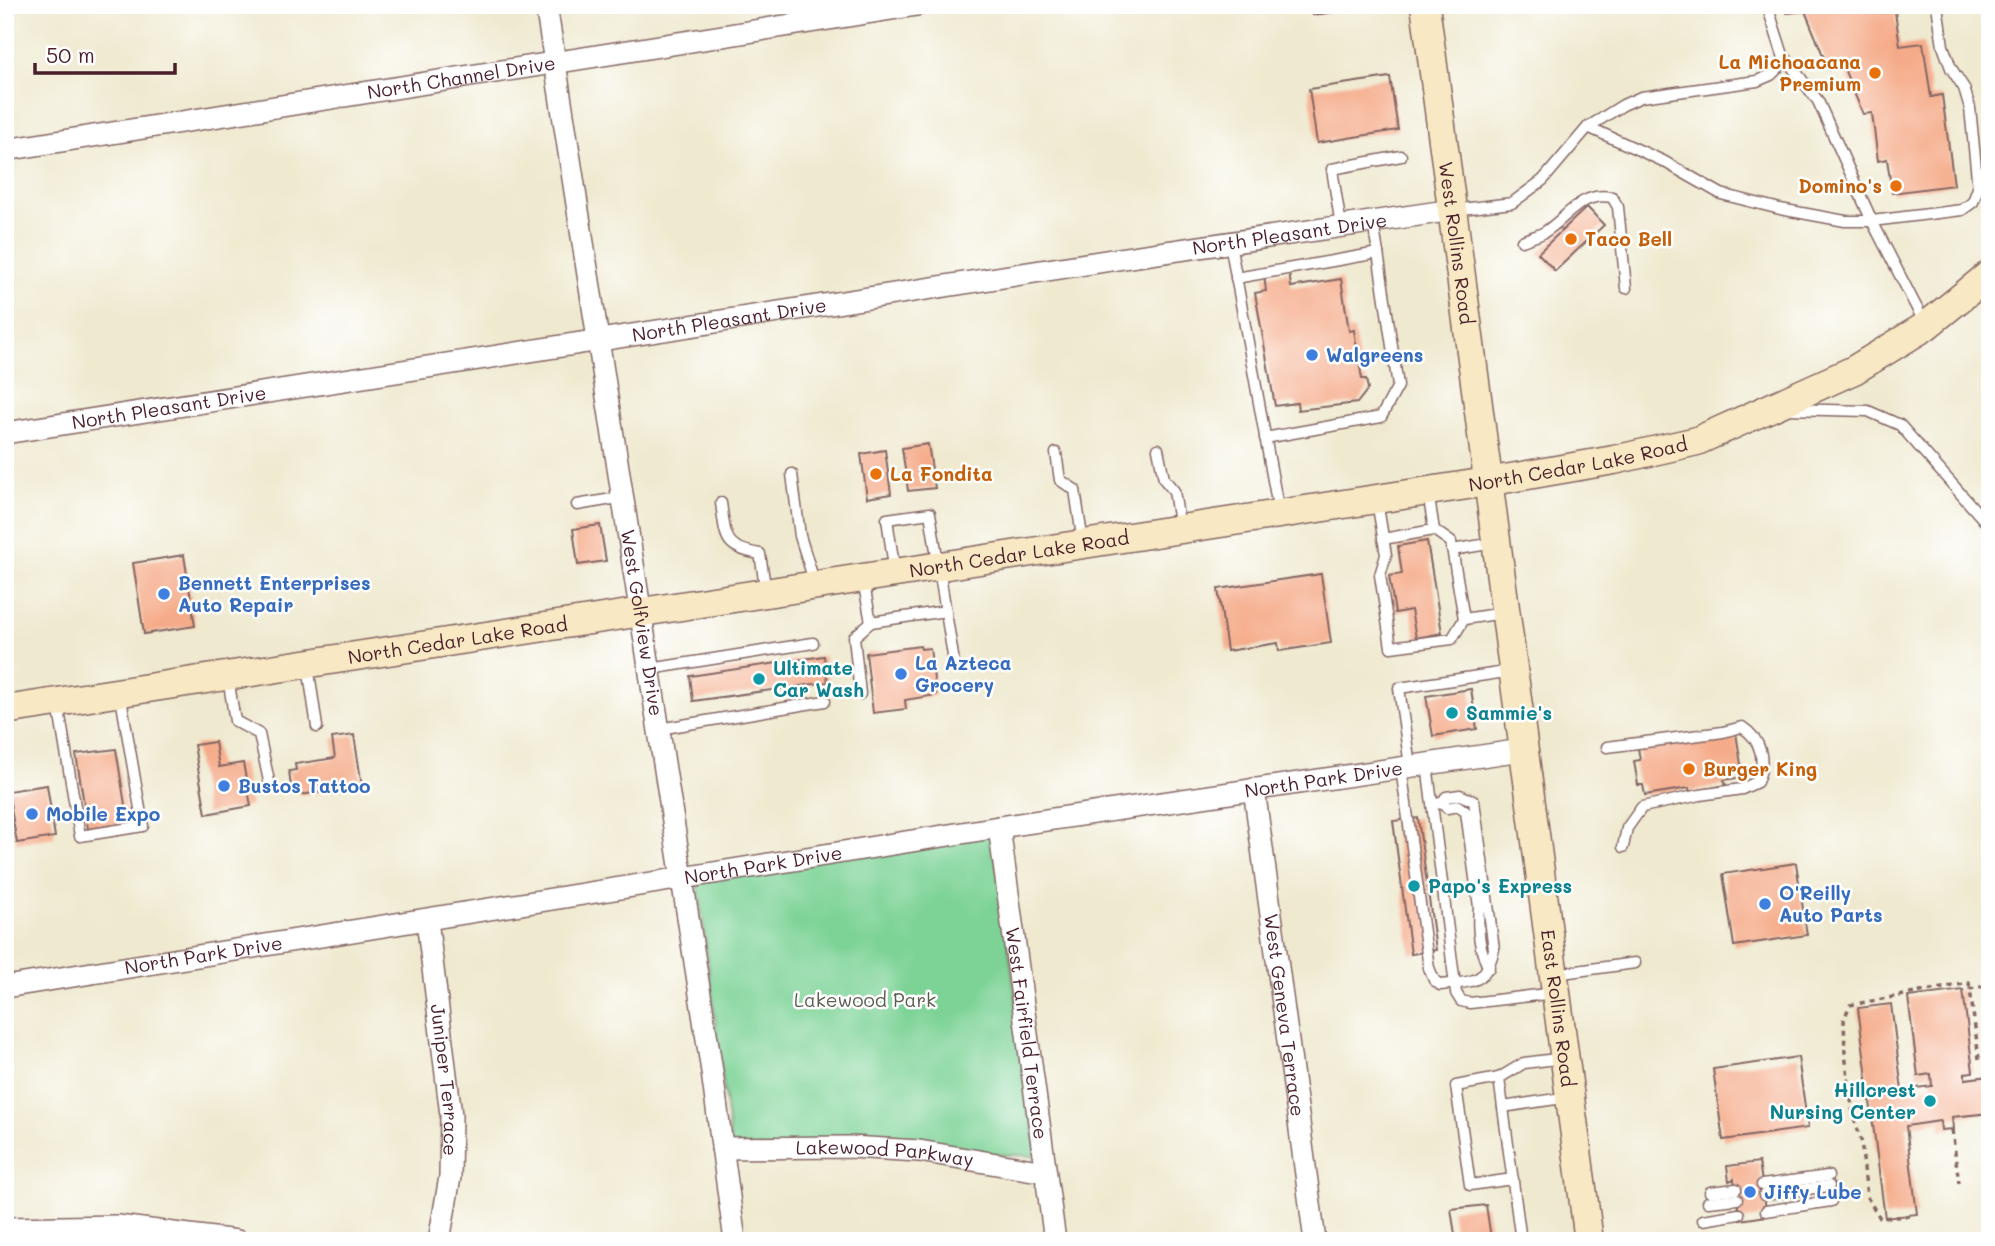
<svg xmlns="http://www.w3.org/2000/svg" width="1995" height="1246" font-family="Mali,sans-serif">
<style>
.green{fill:#7dd396;stroke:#647960;stroke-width:2}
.building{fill:#f5ab89}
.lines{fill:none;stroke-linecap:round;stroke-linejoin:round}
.lane-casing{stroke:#846664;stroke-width:13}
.street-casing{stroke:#846664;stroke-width:24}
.secondary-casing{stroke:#846664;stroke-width:31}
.path{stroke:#846664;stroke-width:3.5;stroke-dasharray:5 5;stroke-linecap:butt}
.lane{stroke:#fff;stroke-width:10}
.street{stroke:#fff;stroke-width:21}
.secondary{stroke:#f8e8c3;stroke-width:28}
.food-dot{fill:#e8710a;stroke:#fff;stroke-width:2.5}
.shop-dot{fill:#3f7fe0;stroke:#fff;stroke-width:2.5}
.culture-dot{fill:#0f9aa8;stroke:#fff;stroke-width:2.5}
.labels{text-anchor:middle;stroke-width:5;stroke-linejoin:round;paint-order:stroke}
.food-label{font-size:19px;font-weight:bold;fill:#c56008;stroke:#fff;text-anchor:start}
.street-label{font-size:19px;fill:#4a1f2b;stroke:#fff}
.shop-label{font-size:19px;font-weight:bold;fill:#366cbe;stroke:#fff;text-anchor:start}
.culture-label{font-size:19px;font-weight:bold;fill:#0d838f;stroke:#fff;text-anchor:start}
.park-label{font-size:19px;fill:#5c5e50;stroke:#fff}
</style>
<rect width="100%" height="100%" fill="#fff"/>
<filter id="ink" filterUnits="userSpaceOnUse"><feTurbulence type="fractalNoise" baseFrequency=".0143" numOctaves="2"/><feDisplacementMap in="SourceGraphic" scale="14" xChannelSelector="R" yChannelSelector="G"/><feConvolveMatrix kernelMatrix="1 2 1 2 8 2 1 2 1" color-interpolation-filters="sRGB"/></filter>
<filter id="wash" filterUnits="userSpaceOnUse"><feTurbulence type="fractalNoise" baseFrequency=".00686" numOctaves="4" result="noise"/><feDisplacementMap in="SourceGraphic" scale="28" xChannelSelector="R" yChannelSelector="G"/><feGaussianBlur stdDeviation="1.57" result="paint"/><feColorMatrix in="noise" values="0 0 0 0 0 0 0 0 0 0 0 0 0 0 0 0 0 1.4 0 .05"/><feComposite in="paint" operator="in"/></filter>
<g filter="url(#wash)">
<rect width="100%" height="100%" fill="#efe9cf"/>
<!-- green -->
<path class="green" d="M992 828 1038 1156 731 1147 697 876Z"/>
<g id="blocks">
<!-- building -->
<g class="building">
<path d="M1311 5H1368V7L1313 15Z"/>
<path d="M1785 5H1894L1900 46 1923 43 1931 97 1942 95 1954 185 1892 193 1887 159 1878 161 1872 113 1863 114 1842 64 1829 70 1805 11 1787 13Z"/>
<path d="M1390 77 1398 130 1317 143 1309 89Z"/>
<path d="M1587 207 1604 225 1555 271 1538 253Z"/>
<path d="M1289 272 1291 287 1341 279 1349 331 1354 330 1362 379H1366L1368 389 1357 403 1298 410 1297 403 1275 406 1255 293 1266 291 1264 275Z"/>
<path d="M928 444 935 488 908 491 902 448Z"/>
<path d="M885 450 891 494 867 498 861 454Z"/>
<path d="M600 525 606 561 578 565 573 529Z"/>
<path d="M1427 541 1442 633 1416 638 1411 610 1395 613 1389 576 1402 574 1398 546Z"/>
<path d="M184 555 195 626 144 634 133 563Z"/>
<path d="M1321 574 1331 643 1279 651 1278 643 1227 651 1218 589Z"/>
<path d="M920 646 921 649 930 648 936 695 905 700 906 709 873 713 866 653Z"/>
<path d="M824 656 828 682 693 701 690 676Z"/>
<path d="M1471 689 1477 729 1433 736 1426 696Z"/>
<path d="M1736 733 1743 777 1724 780 1726 785 1690 792 1689 788 1645 795 1643 785H1638L1634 761 1640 760 1638 748Z"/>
<path d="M354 735 362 786 300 795 299 786 291 787 289 771 296 770 295 764 335 758 332 738Z"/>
<path d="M215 742 219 767 243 763 251 806 206 814 194 745Z"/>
<path d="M116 749 128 823 88 829 76 754Z"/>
<path d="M47 785 55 837 17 843 8 791Z"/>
<path d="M1418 818 1436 950 1411 954 1393 821Z"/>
<path d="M1796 863 1807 935 1734 946 1723 874Z"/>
<path d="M1990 987V1023H1988L1984 988Z"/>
<path d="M1963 990 1973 1072 1965 1073V1079L1990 1076V1113L1952 1117 1953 1129 1941 1130 1940 1121 1906 1126 1917 1214 1885 1218 1858 1008 1891 1004 1902 1090 1932 1086 1931 1074 1918 1076 1908 997Z"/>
<path d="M1798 1057 1808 1128 1723 1140 1713 1069Z"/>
<path d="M1759 1162 1767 1216 1740 1220 1734 1179 1729 1181 1727 1166Z"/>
<path d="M1486 1205 1491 1238 1456 1241 1451 1209Z"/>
</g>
</g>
</g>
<g filter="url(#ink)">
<use href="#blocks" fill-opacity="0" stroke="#846664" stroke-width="2"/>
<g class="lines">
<!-- lane casing -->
<g class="lane-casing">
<g id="lane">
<path d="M1767 5 1783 55 1818 101 1872 221 1925 324"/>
<path d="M1588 127 1623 105 1641 97 1757 81 1771 75 1787 59"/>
<path d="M1453 210 1512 203 1543 180 1588 127 1663 161 1721 194 1780 209 1845 221H1872L1962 210 1973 202 1978 188 1970 108 1964 88 1951 68 1943 46 1937 5"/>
<path d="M1341 226 1332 169 1401 156"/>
<path d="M1522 241C1529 238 1537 236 1543 233 1567 219 1580 191 1612 197L1618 207 1626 288"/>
<path d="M1230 243 1279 513"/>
<path d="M1236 278 1378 253 1373 222"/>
<path d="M1786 409 1868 411 1900 425 1990 527"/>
<path d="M1265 438 1381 417 1398 386 1378 253"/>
<path d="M1158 449 1164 479 1174 491 1180 529"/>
<path d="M1056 453 1060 480 1075 490 1083 543"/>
<path d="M792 474 800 536 815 584"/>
<path d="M1428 492 1434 530 1451 542 1464 619"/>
<path d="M1377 501 1386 555 1380 575 1391 647 1452 639 1464 619 1503 613"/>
<path d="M721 503C726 537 723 548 760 554L766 592"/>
<path d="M577 505 624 497"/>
<path d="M1383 539 1434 530"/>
<path d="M1452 550 1494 543"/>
<path d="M895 573 887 519 930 513 954 662"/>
<path d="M871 622 946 611"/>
<path d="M308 666 317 727"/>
<path d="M650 669 813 643"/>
<path d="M228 678 235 721 259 734 270 786"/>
<path d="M860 694 854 637 871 622 863 580"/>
<path d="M58 704 80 836 143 826 120 692"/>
<path d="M659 729 825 701"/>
<path d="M1607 747 1723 732 1742 727C1762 740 1766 761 1757 782L1742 789 1700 795 1642 807 1627 828 1623 847"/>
<path d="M1427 764 1456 993 1461 1001 1470 1003 1555 993"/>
<path d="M1410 766 1399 688 1512 671"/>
<path d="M1401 768 1429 968 1434 980 1440 985C1474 981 1485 985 1494 949L1474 801 1460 795 1446 797 1442 803"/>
<path d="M1435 804 1442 803 1447 808 1458 806 1466 812 1479 907C1477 928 1479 950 1489 968"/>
<path d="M1555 974 1635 963"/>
<path d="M1499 1078 1521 1241"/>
<path d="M1503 1107 1569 1097"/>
<path d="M1513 1179 1470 1185 1456 1086 1499 1078 1524 1063 1564 1058"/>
<path d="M1762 1185 1828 1176"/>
<path d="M1710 1192 1736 1189"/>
<path d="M1764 1195 1829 1186"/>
<path d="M1708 1202 1737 1199"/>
<path d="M1766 1211 1831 1201"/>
<path d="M1703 1220 1739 1214"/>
</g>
</g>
<!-- street casing -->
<g class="street-casing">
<g id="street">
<path id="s1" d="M546 5 711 1065 735 1241"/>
<path id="s2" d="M5 150 917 5"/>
<path id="s3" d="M5 433 1131 257 1453 210"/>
<path id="s4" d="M1254 789 1315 1241"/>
<path id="s5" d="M999 827 1055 1241"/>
<path id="s6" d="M427 920 451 1115 450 1177 439 1241"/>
<path id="s7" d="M5 987 999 827 1522 750"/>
<path id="s8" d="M722 1148 850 1147 919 1151 1045 1172"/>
<path d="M5 1228 118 1226 237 1241"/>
</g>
</g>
<!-- secondary casing -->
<g class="secondary-casing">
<g id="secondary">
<path id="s9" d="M1425 5 1589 1241"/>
<path id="s10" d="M5 710 1487 482 1614 460 1697 441 1854 370 1926 326 1990 274"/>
</g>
</g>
<!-- path -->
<g class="path">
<path d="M1979 1059 1970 989 1990 985"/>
<path d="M1952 1130 1959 1183"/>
<path d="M1910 1216 1880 1218 1867 1197 1861 1140 1853 1114 1845 1054 1844 1019 1850 1005 1969 983 1970 989"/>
</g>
<!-- lane -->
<use href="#lane" class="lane"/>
<!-- street -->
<use href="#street" class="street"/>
<!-- secondary -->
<use href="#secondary" class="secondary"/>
</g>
</g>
<!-- markers -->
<g class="food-dot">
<circle cx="1875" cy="73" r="7"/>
<circle cx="1896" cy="186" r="7"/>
<circle cx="1571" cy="239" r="7"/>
<circle cx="876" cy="474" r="7"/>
<circle cx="1689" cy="769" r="7"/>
</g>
<g class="shop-dot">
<circle cx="1312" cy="355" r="7"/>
<circle cx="164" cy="594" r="7"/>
<circle cx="901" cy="674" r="7"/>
<circle cx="224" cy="786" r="7"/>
<circle cx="32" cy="814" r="7"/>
<circle cx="1765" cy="904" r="7"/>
<circle cx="1750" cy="1192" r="7"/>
</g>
<g class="culture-dot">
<circle cx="759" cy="679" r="7"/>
<circle cx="1452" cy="713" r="7"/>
<circle cx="1414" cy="886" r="7"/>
<circle cx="1930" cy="1101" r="7"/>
</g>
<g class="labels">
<!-- food labels -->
<g class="food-label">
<text x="1861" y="69" text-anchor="end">La Michoacana<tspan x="1861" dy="22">Premium</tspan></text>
<text x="1882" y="193" text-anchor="end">Domino's</text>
<text x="1585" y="246">Taco Bell</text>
<text x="890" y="481">La Fondita</text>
<text x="1703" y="776">Burger King</text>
</g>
<!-- street labels -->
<g class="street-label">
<text dy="7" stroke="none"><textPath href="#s2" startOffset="462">North Channel Drive</textPath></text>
<text dy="7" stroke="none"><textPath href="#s3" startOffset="1300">North Pleasant Drive</textPath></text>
<text dy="7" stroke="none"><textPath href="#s9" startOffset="240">West Rollins Road</textPath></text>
<text dy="7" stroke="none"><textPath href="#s3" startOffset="733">North Pleasant Drive</textPath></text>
<text dy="7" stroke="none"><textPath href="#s3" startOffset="166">North Pleasant Drive</textPath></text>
<text dy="7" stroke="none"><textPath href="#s10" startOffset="1592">North Cedar Lake Road</textPath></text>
<text dy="7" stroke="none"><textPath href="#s10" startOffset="1026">North Cedar Lake Road</textPath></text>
<text dy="7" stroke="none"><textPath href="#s1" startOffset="625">West Golfview Drive</textPath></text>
<text dy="7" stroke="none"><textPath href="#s10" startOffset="458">North Cedar Lake Road</textPath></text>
<text dy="7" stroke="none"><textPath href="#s7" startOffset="1335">North Park Drive</textPath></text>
<text dy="7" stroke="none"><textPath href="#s7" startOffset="768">North Park Drive</textPath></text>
<text dy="7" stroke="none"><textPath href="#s7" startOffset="201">North Park Drive</textPath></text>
<text dy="7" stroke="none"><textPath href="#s9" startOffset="1012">East Rollins Road</textPath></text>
<text dy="7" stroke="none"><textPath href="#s4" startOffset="228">West Geneva Terrace</textPath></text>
<text dy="7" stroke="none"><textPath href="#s5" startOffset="208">West Fairfield Terrace</textPath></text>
<text dy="7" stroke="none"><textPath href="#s6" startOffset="161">Juniper Terrace</textPath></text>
<text dy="7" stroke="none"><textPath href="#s8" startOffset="163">Lakewood Parkway</textPath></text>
</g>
<!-- shop labels -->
<g class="shop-label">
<text x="1326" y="362">Walgreens</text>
<text x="178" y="590">Bennett Enterprises<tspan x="178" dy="22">Auto Repair</tspan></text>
<text x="915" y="670">La Azteca<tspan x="915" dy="22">Grocery</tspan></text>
<text x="238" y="793">Bustos Tattoo</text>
<text x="46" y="821">Mobile Expo</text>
<text x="1779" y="900">O'Reilly<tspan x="1779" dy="22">Auto Parts</tspan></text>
<text x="1764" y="1199">Jiffy Lube</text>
</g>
<!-- culture labels -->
<g class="culture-label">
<text x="773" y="675">Ultimate<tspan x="773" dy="22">Car Wash</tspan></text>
<text x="1466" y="720">Sammie's</text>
<text x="1428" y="893">Papo's Express</text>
<text x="1916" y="1097" text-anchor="end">Hillcrest<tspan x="1916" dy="22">Nursing Center</tspan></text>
</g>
<!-- park labels -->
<g class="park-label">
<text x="865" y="1007">Lakewood Park</text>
</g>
</g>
<!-- margin -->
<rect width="1995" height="1246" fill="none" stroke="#fff" stroke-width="28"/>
<!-- scale -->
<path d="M35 63v10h140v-10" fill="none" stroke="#4a1f2b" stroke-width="3.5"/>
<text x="46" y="63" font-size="21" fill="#4a1f2b" stroke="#ffffff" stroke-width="5" paint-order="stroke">50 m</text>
</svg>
